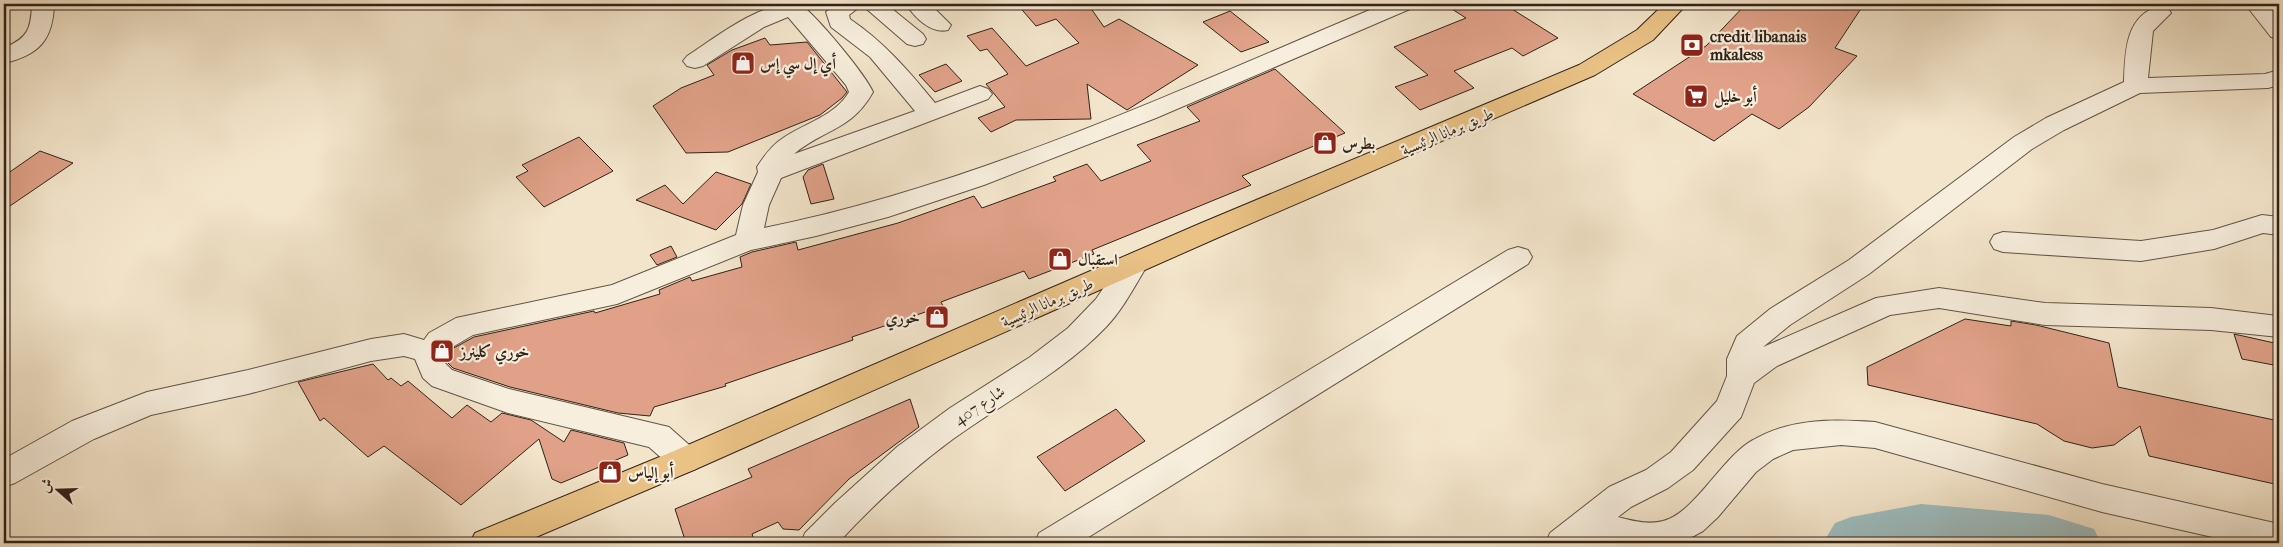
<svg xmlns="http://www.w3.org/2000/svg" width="2283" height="547" font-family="'IM FELL French Canon',Amiri,serif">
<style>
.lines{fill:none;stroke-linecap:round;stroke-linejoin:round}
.river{fill:#9ebdc0;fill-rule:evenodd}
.building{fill:#e0a188;stroke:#302318}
.minor-casing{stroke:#615445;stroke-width:2}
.major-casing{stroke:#302318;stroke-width:2}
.minor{fill:#f7eedd;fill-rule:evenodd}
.major{fill:#eac286;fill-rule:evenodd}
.labels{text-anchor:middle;stroke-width:4.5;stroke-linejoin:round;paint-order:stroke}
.poi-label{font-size:16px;font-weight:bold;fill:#302318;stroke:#f7eedd;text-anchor:start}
.street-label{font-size:16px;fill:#302318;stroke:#f7eedd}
</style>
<rect width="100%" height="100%" fill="#f3e5cb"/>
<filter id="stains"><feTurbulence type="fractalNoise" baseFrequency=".004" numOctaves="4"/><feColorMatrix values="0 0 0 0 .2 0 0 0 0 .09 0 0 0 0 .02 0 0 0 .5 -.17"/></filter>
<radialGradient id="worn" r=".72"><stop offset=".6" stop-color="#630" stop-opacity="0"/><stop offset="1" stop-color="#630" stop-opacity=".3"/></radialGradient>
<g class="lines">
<!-- river -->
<path class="river" d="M1921 504 2049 515 2094 529 2101 543H1823L1835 523 1851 517Z"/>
</g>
<!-- building -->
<g class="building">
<path d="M1017 4H1092L1090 7 1104 27 1119 19 1198 65 1127 110 1087 84 1091 119 1016 120 991 132 978 118 1005 107 986 84 1008 74 987 49 980 51 967 36 992 28 1026 66 1079 43 1056 19 1036 26Z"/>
<path d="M1444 4H1504L1558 38 1523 56 1512 48 1454 71 1474 88 1420 110 1395 87 1428 75 1394 47 1466 18Z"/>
<path d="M1746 4H1864L1835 48 1857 56 1809 107 1779 129 1752 114 1714 141 1633 94 1706 46Z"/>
<path d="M1230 11 1269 42 1241 52 1203 22Z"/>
<path d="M765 38 770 45 807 42 847 92 842 98 820 115 728 152 686 153 653 106 681 88 714 75 707 65 732 50Z"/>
<path d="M946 64 962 81 935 92 919 75Z"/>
<path d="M1275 69 1345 133 1242 176 1251 185 1092 250 1094 254 1029 279 1024 271 941 302 943 306 852 337 853 340 725 384 726 386 654 407 650 416 618 413 510 387 453 368 446 361 450 350 474 337 594 311 595 313 660 294 659 290 690 277 692 281 742 267 740 257 752 252 796 242 798 250 898 223 974 196 982 208 1056 181 1053 177 1087 164 1101 181 1151 161 1137 145 1200 121 1187 107Z"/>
<path d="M579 137 613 171 544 207 516 177 528 171 522 165Z"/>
<path d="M40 151 73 163 4 210V176Z"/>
<path d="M823 164 834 199 811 204 803 177 808 170Z"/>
<path d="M716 172 751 184 742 204 716 230 636 200 665 185 683 204Z"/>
<path d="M671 246 677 257 657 265 650 255Z"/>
<path d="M1965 319 2011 326V321L2036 325 2109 343 2118 387 2279 421V485L2149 456 2140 426 2114 445 2092 448 2064 441 2037 424 1868 385 1867 367Z"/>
<path d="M2234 334 2279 344V366L2242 359Z"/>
<path d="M373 364 388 380 391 378 401 386 408 381 452 418 467 405 491 422 502 413 531 420 564 442 571 430 624 443 628 455 561 483 552 479 539 439 461 505 384 446 368 457 324 418 320 421 298 382Z"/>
<path d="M910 399 919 427 849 479 799 530 783 529 778 522 752 534 755 543H686L675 509 752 477 748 469Z"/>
<path d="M1116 409 1145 441 1065 491 1037 457Z"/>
</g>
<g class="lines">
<!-- minor casing -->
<g class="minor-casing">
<g id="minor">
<path d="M32 4H54C53 40 39 55 4 63V48C28 38 31 29 32 4Z"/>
<path d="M792 4C797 5 802 6 806 9 823 24 864 73 873 92 852 130 824 129 794 154L915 111 870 57 831 27 826 12 836 4H886L923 34 926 39 923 44 915 46 907 44 862 5 849 15 850 19C884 42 909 71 935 103L972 89 980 86 988 89 992 94 988 99 781 178 769 205 764 228C978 185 1183 88 1384 4H1413L1410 9 1156 118 984 185 888 217 816 236 751 250 617 304 473 335 449 349 444 356V362L452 370 509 389 669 427 696 451 701 460 696 469 685 473 674 469 649 447 508 413 432 386 423 378 415 359 404 356 371 361 248 394 151 415 94 439 15 483 4 487V459L72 421 147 392 248 370 371 339 404 334 424 340 429 333 456 318 612 285 736 235 743 205 758 172 757 167C764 156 772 145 783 138 805 123 835 116 849 92L846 85 788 17 764 27 703 66 695 68 687 66 683 61 687 56C715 38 757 4 792 4Z"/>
<path d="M906 4H930L951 25 948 30C931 34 915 18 906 4Z"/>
<path d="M2245 4H2267L2279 18V39L2271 37Z"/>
<path d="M2160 6 2168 8 2171 13 2153 31 2148 78 2265 74 2279 70V85L2268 88 2140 93 2064 130 2032 149 1869 274 1790 325 1763 347 1876 298 1939 288 2045 303 2211 308 2278 316 2279 337 2211 330 2045 325 1939 308 1890 315 1777 366 1754 383 1741 417 1693 470 1668 488 1631 507 1618 517C1632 521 1649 525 1663 521 1695 513 1722 457 1753 440 1791 418 1833 419 1875 422L2102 484 2279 524V543H2239L2102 512 1875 448 1841 445 1793 450 1773 459 1756 472 1718 517 1703 531 1681 543H1609L1593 538 1586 543H1546L1550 533 1609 487 1646 470 1671 452 1717 401 1727 376V359L1737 336 1770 309 1849 260 2014 137 2046 118 2124 82C2125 53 2125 15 2160 6Z"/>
<path d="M2262 215 2279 217V235L2263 233 2214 249 2141 261 2003 252 1994 249 1990 242 1994 235 2003 232 2141 241 2213 230Z"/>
<path d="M1518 247 1528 250 1532 257 1528 264 1079 543H1035L1039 533 1508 250Z"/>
<path d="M1134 254 1144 257 1148 264C1135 286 1123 309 1106 327 1062 373 1004 402 953 439 911 470 873 505 838 543H801L805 533 835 503 897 447 950 408 1030 357 1068 328 1096 299 1124 257Z"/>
</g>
</g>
<!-- major casing -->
<g class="major-casing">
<path id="major" d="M1664 4H1687L1653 40 1595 75 1217 238 696 469 522 543H470L475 533 674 451 1199 224 1579 65 1637 30Z"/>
</g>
<!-- minor -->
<use href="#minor" class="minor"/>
<!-- major -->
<use href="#major" class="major"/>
</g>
<!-- icons -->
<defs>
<g id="bank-square" transform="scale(1.25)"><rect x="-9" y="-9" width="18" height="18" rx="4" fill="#8f2418" stroke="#f7eedd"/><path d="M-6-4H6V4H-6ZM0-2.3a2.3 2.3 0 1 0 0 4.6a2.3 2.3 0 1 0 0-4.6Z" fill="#fff"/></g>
<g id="shop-square" transform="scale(1.25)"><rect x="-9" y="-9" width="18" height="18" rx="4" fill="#8f2418" stroke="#f7eedd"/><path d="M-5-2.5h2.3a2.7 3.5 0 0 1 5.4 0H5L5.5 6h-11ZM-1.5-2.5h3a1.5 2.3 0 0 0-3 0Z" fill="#fff"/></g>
<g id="supermarket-square" transform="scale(1.25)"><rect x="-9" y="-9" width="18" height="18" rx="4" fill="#8f2418" stroke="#f7eedd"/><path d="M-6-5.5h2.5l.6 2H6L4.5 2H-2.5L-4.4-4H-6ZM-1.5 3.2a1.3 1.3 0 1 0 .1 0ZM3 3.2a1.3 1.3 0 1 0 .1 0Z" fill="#fff"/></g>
</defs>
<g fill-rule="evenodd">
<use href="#bank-square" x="1692" y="45"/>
<use href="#shop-square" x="743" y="63"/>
<use href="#supermarket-square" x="1696" y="96"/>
<use href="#shop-square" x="1325" y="143"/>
<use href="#shop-square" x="1060" y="259"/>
<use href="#shop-square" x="937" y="317"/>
<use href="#shop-square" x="442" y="351"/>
<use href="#shop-square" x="610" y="472"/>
</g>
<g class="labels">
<!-- poi labels -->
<g class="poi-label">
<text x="1710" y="42">credit libanais<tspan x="1710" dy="18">mkaless</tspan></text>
<text x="760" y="69">أي إل سي إس</text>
<text x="1714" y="102">أبو خليل</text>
<text x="1342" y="149">بطرس</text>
<text x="1078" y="265">استقبال</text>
<text x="920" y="323" text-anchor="end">خوري</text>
<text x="460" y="357">خوري كلينرز</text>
<text x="628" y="478">أبو إلياس</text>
</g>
<!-- street labels -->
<g class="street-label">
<text transform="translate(1447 131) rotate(-23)" y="6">طريق برمانا الرئيسية</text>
<text transform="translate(1047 302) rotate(-24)" y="6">طريق برمانا الرئيسية</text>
<text transform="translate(979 405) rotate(-34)" y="6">شارع 407</text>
</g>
</g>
<!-- margin -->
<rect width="2283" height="547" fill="none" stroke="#f3e5cb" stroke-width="20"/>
<rect x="5" y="5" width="2273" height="537" fill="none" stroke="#302318" stroke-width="2.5"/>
<rect x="10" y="10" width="2263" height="527" fill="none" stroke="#302318"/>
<!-- north arrow -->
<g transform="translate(58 490) rotate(290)" stroke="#f7eedd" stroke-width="4" paint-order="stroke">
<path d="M0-4L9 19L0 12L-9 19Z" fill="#302318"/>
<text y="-8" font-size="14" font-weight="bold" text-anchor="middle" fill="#302318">ش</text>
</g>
<rect width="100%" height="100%" filter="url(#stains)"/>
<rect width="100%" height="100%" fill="url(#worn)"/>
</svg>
